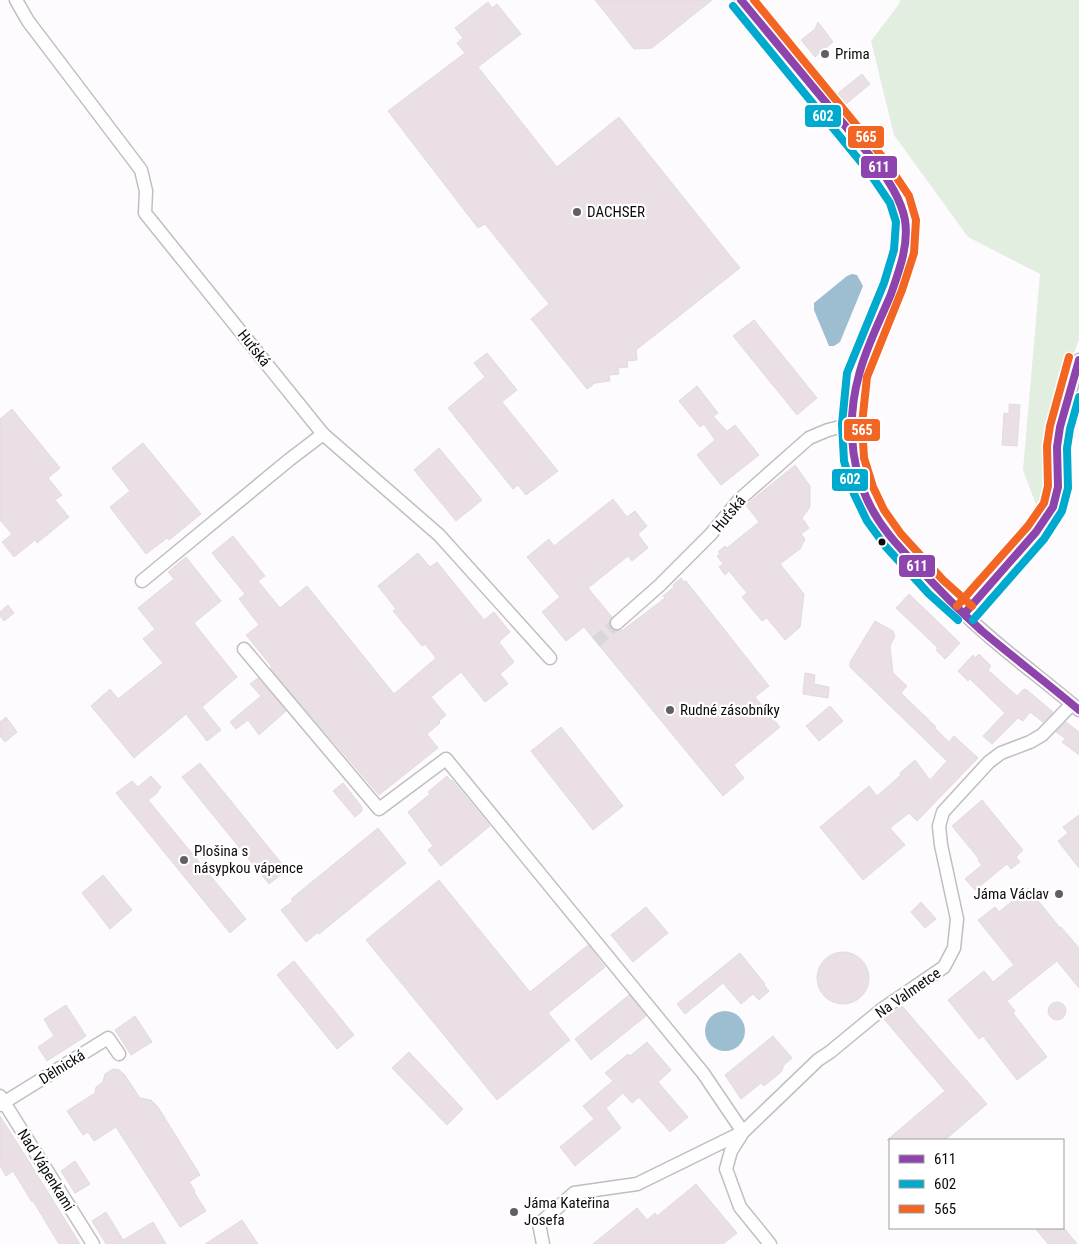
<svg xmlns="http://www.w3.org/2000/svg" width="1079" height="1244" font-family="'Roboto Condensed',sans-serif">
<style>
.green{fill:#e2eedf}
.water{fill:#9dbdd1}
.building{fill:#e9dfe5;stroke:#dfdcde}
.lines{fill:none;stroke-linecap:round;stroke-linejoin:round}
.minor-tunnel{stroke:#dad7da;stroke-width:12;stroke-dasharray:12 6;stroke-linecap:butt}
.minor-casing{stroke:#c0bec0;stroke-width:15}
.minor{stroke:#fffeff;stroke-width:12}
.bus-1-casing{stroke:#fff;stroke-width:11}
.bus-2-casing{stroke:#fff;stroke-width:11}
.bus-3-casing{stroke:#fff;stroke-width:11}
.bus-1{stroke:#8e44ad;stroke-width:8}
.bus-2{stroke:#00a9ce;stroke-width:8}
.bus-3{stroke:#f26522;stroke-width:8}
.poi-dot{fill:#625f62;stroke:#fff;stroke-width:2}
.bus-dot{fill:#0e0b0e;stroke:#fff;stroke-width:2}
.labels{text-anchor:middle;stroke-width:4.5;stroke-linejoin:round;paint-order:stroke}
.poi-label{font-size:15px;fill:#0e0b0e;stroke:#fff;text-anchor:start}
.street-label{font-size:15px;fill:#0e0b0e;stroke:#fff}
.line-badge{stroke:#fff;stroke-width:2}
.badge-label{font-size:14px;text-anchor:middle;font-weight:bold;fill:#fff}
</style>
<rect width="100%" height="100%" fill="#fefbfe"/>
<!-- green -->
<path class="green" d="M900 0H1079V340L1062 382 1050 425 1049 472 1037 507 1023 470 1040 274 968 237 894 135 871 41 899 4Z"/>
<!-- water -->
<g class="water">
<path d="M852 274 857 275 863 286 840 342 834 346H829L814 310V303L847 276Z"/>
<circle cx="725" cy="1031" r="20"/>
</g>
<!-- building -->
<g class="building">
<path d="M595 0H712L652 48 634 49Z"/>
<path d="M488 2 492 8 497 4 521 34 478 67 557 167 619 117 740 268 636 350 637 360 627 361 628 367 618 368 619 374 609 375 610 381 595 383 587 389 531 319 549 304 485 224 478 228 388 111 465 53 457 43 463 38 455 28Z"/>
<path d="M818 22 833 42 815 57 801 40 815 29Z"/>
<path d="M862 74 870 84 846 104 837 94Z"/>
<path d="M754 320 817 398 797 415 733 336Z"/>
<path d="M487 353 517 390 502 402 558 471 526 495 518 485 513 489 448 408 485 377 474 363Z"/>
<path d="M697 386 718 413 713 416 727 431 735 425 759 455 721 485 697 455 715 440 704 424 700 427 679 401Z"/>
<path d="M1009 404 1020 405 1017 446 1002 445 1004 413 1009 414Z"/>
<path d="M12 409 60 468 48 478 62 495 55 500 69 517 37 543 35 540 14 557 2 542 12 534 0 520V419Z"/>
<path d="M143 443 201 514 169 540 167 538 146 554 110 507 130 491 112 468Z"/>
<path d="M439 448 482 500 456 521 414 470Z"/>
<path d="M795 465 810 486V507L802 518 809 528 801 534 805 539 800 549 780 564 804 594 800 627 785 640 767 618 762 621 742 597 747 593 729 571 725 575 719 567 723 564 717 556 720 554 718 552 725 546 727 548 759 522 746 505Z"/>
<path d="M613 499 627 517 635 511 647 526 638 534 648 548 632 561 628 556 588 588 612 617 609 621 611 628 615 631 623 630 665 598 663 596 674 587 673 585 681 578 684 582 686 581 769 686 755 697 780 727 734 765 744 778 723 796 584 627 566 641 542 612 560 597 527 557 549 539 554 546Z"/>
<path d="M233 536 265 576 258 581 280 608 307 586 394 694 436 658 425 644 422 646 399 618 393 611 396 609 378 586 418 553 430 567 437 562 484 620 494 612 510 632 499 642 514 662 500 674 508 684 485 702 461 672 431 697 446 715 439 721 440 723 427 734 438 748 379 795 270 668 272 667 246 635 259 625 239 599 245 594 212 553Z"/>
<path d="M186 557 221 601 194 623 237 677 202 707 221 730 207 741 186 714 134 758 91 706 110 689 118 699 163 663 143 639 155 629 138 608 174 579 168 572Z"/>
<path d="M909 594 960 643 945 659 936 650 938 648 896 608Z"/>
<path d="M8 605 14 613 4 621 0 616V612Z"/>
<path d="M875 621 893 631 895 636 890 646 893 673 907 686 901 693 936 727 935 728 949 742 954 736 978 758 917 821 909 813 890 828 905 845 863 880 820 827 869 786 877 796 901 775 900 773 915 760 930 780 947 761 850 667V662Z"/>
<path d="M979 654 991 666 988 670 1017 696 1024 689 1027 690 1053 712 1043 722 1030 712 1023 721 1018 718 992 744 983 736 1005 713 970 679 968 681 958 671 973 655 975 658Z"/>
<path d="M805 673 815 675 814 684 829 687 828 698 803 694Z"/>
<path d="M258 678 286 711 259 735 248 720 236 729 230 722 261 696 250 684Z"/>
<path d="M830 706 843 721 819 741 806 726Z"/>
<path d="M6 717 17 732 5 742 0 736V722Z"/>
<path d="M1066 722 1079 732V755L1062 742 1066 739 1056 732Z"/>
<path d="M561 727 623 806 593 830 531 751Z"/>
<path d="M200 763 287 870 269 884 182 777Z"/>
<path d="M151 776 161 787 156 794 148 800 246 919 230 933 116 793 132 781 138 787Z"/>
<path d="M447 776 451 781 452 780 490 826 441 866 428 850 433 846 408 812 430 794 428 792Z"/>
<path d="M343 783 362 807V811L355 817 333 791Z"/>
<path d="M982 800 1023 850 1016 857 1020 862 1011 869 1007 864 975 890 965 879 982 865 978 860 979 859 952 826Z"/>
<path d="M1079 815V868L1058 841 1068 833 1063 827Z"/>
<path d="M378 828 406 863 319 934 318 932 306 942 281 910 293 901 291 899Z"/>
<path d="M103 875 132 910 110 929 82 893Z"/>
<path d="M439 880 530 992 588 945 605 967 548 1013 570 1040 497 1100 366 940Z"/>
<path d="M1028 888 1060 928 1061 927 1079 948V988L1057 961 1007 1001 1015 1011 1013 1013 1047 1057 1017 1080 983 1036 979 1039 948 1000 984 971 993 982 1014 965 978 920 995 907 999 912Z"/>
<path d="M921 902 936 919 925 928 911 912Z"/>
<path d="M646 907 668 933 633 962 611 935Z"/>
<circle cx="843" cy="978" r="26"/>
<path d="M740 953 765 984 764 985 769 991 759 1000 753 994 741 1004 723 983 685 1014 677 1004Z"/>
<path d="M294 961 354 1035 337 1049 277 975Z"/>
<path d="M629 995 646 1016 591 1060 575 1039Z"/>
<circle cx="1057" cy="1011" r="9"/>
<path d="M66 1005 86 1036 47 1061 38 1047 54 1036 44 1019Z"/>
<path d="M902 1006 987 1104 945 1140H887L945 1091 884 1019Z"/>
<path d="M135 1016 152 1042 131 1055 115 1030Z"/>
<path d="M773 1036 792 1058 784 1065 781 1072 764 1086 761 1083 741 1099 725 1075Z"/>
<path d="M647 1042 671 1070 658 1082 688 1117 670 1132 639 1097 632 1103 623 1093 606 1108 621 1128 575 1166 560 1147 594 1119 583 1106 613 1081 605 1073 628 1054 630 1056Z"/>
<path d="M409 1052 463 1109 447 1125 392 1068Z"/>
<path d="M113 1069 119 1070 124 1074 140 1098 151 1100 158 1107 200 1175 189 1182 195 1191 194 1192 206 1211 180 1227 116 1127 94 1141 88 1132 83 1135 67 1111 95 1093 96 1087 103 1082 105 1074Z"/>
<path d="M0 1116 28 1160 80 1244H59L33 1201 32 1202 13 1171 6 1176 0 1166Z"/>
<path d="M75 1161 90 1184 75 1193 61 1171Z"/>
<path d="M696 1184 737 1233 723 1244H593L637 1208 647 1220 655 1213 657 1216Z"/>
<path d="M106 1212 123 1240 153 1222 166 1244H106L92 1221Z"/>
<path d="M242 1220 258 1244H205Z"/>
<path d="M1035 1228H1064L1077 1244H1048Z"/>
</g>
<g class="lines">
<!-- minor-tunnel -->
<path class="minor-tunnel" d="M596 642 617 623"/>
<!-- minor casing -->
<g class="minor-casing">
<g id="minor">
<path d="M16 0 28 21 141 170 146 191 145 213 323 434 439 535 550 658"/>
<path d="M741 0C773 38 804 76 835 115 861 146 895 178 905 219 914 252 878 322 865 355 845 406 847 467 875 515 885 534 901 550 916 565 939 590 965 616 991 638 1020 663 1050 685 1079 710"/>
<path d="M142 581 289 460 323 434"/>
<path d="M965 613 1036 532 1053 507 1058 487 1057 447 1060 427 1079 360"/>
<path d="M617 623 660 585 711 534 739 500 809 438 828 430 852 424"/>
<path d="M244 649 379 809 446 759 703 1073 743 1132 637 1184 574 1193 539 1224 543 1244"/>
<path d="M0 1096 93 1244"/>
<path d="M0 1105 108 1038 119 1054"/>
<path d="M770 1244 740 1207 726 1169 731 1151 743 1132 818 1060 830 1052 881 1010 944 967 954 948 957 919 941 845 939 826 943 812 989 762 1001 753 1030 742 1042 735 1072 704"/>
</g>
</g>
<!-- minor -->
<use href="#minor" class="minor"/>
<!-- bus-1 casing -->
<g class="bus-1-casing">
<g id="bus-1">
<path d="M741 0 876 163C888 180 901 199 905 220 909 245 899 271 891 294 880 321 866 347 859 375 848 414 849 459 866 497 878 525 897 545 918 567 938 589 960 611 982 631 1014 658 1047 683 1079 710"/>
<path d="M965 613 1036 532 1053 507 1058 487 1057 447 1060 427 1079 360"/>
</g>
</g>
<!-- bus-2 casing -->
<g class="bus-2-casing">
<g id="bus-2">
<path d="M733 6 869 172 890 203 896 222 894 250 884 283 847 373 842 424 844 461 854 494 867 521 886 547 929 594 958 620"/>
<path d="M973 620 1044 539 1062 511 1068 488 1067 448 1070 429 1079 397"/>
</g>
</g>
<!-- bus-3 casing -->
<g class="bus-3-casing">
<g id="bus-3">
<path d="M754 0 885 160 909 196 916 220 914 253 902 290 867 377 862 424 864 458 873 487 884 510 901 534 943 580 972 606"/>
<path d="M957 606 1028 526 1044 503 1048 486 1047 446 1050 426 1069 357"/>
</g>
</g>
<!-- bus-1 -->
<use href="#bus-1" class="bus-1"/>
<!-- bus-2 -->
<use href="#bus-2" class="bus-2"/>
<!-- bus-3 -->
<use href="#bus-3" class="bus-3"/>
</g>
<!-- markers -->
<g class="poi-dot">
<circle cx="825" cy="54" r="5"/>
<circle cx="577" cy="212" r="5"/>
<circle cx="670" cy="710" r="5"/>
<circle cx="184" cy="860" r="5"/>
<circle cx="1059" cy="894" r="5"/>
<circle cx="514" cy="1212" r="5"/>
</g>
<circle class="bus-dot" cx="882" cy="542" r="4.5"/>
<g class="labels">
<!-- poi labels -->
<g class="poi-label">
<text x="835" y="59">Prima</text>
<text x="587" y="217">DACHSER</text>
<text x="680" y="715">Rudné zásobníky</text>
<text x="194" y="856">Plošina s<tspan x="194" dy="17">násypkou vápence</tspan></text>
<text x="1049" y="899" text-anchor="end">Jáma Václav</text>
<text x="524" y="1208">Jáma Kateřina<tspan x="524" dy="17">Josefa</tspan></text>
</g>
<!-- street labels -->
<g class="street-label">
<text transform="translate(254 348) rotate(51)" y="5">Huťská</text>
<text transform="translate(729 514) rotate(-50)" y="5">Huťská</text>
<text transform="translate(908 993) rotate(-35)" y="5">Na Valmetce</text>
<text transform="translate(62 1067) rotate(-32)" y="5">Dělnická</text>
<text transform="translate(46 1170) rotate(58)" y="5">Nad Vápenkami</text>
</g>
</g>
<g class="line-badge">
<rect x="804" y="104" width="38" height="24" rx="5" fill="#00a9ce"/>
<rect x="847" y="125" width="38" height="24" rx="5" fill="#f26522"/>
<rect x="860" y="155" width="38" height="24" rx="5" fill="#8e44ad"/>
<rect x="843" y="418" width="38" height="24" rx="5" fill="#f26522"/>
<rect x="831" y="468" width="38" height="24" rx="5" fill="#00a9ce"/>
<rect x="898" y="554" width="38" height="24" rx="5" fill="#8e44ad"/>
</g>
<g class="badge-label">
<text x="823" y="121">602</text>
<text x="866" y="142">565</text>
<text x="879" y="172">611</text>
<text x="862" y="435">565</text>
<text x="850" y="484">602</text>
<text x="917" y="571">611</text>
</g>
<!-- legend -->
<rect x="889" y="1139" width="175" height="90" fill="#ffffff" stroke="#9f9d9f"/>
<rect x="899" y="1155" width="25" height="8" fill="#8e44ad" stroke="#9f9d9f"/>
<text x="934" y="1164" font-size="15" fill="#0e0b0e">611</text>
<rect x="899" y="1180" width="25" height="8" fill="#00a9ce" stroke="#9f9d9f"/>
<text x="934" y="1189" font-size="15" fill="#0e0b0e">602</text>
<rect x="899" y="1205" width="25" height="8" fill="#f26522" stroke="#9f9d9f"/>
<text x="934" y="1214" font-size="15" fill="#0e0b0e">565</text>
</svg>
